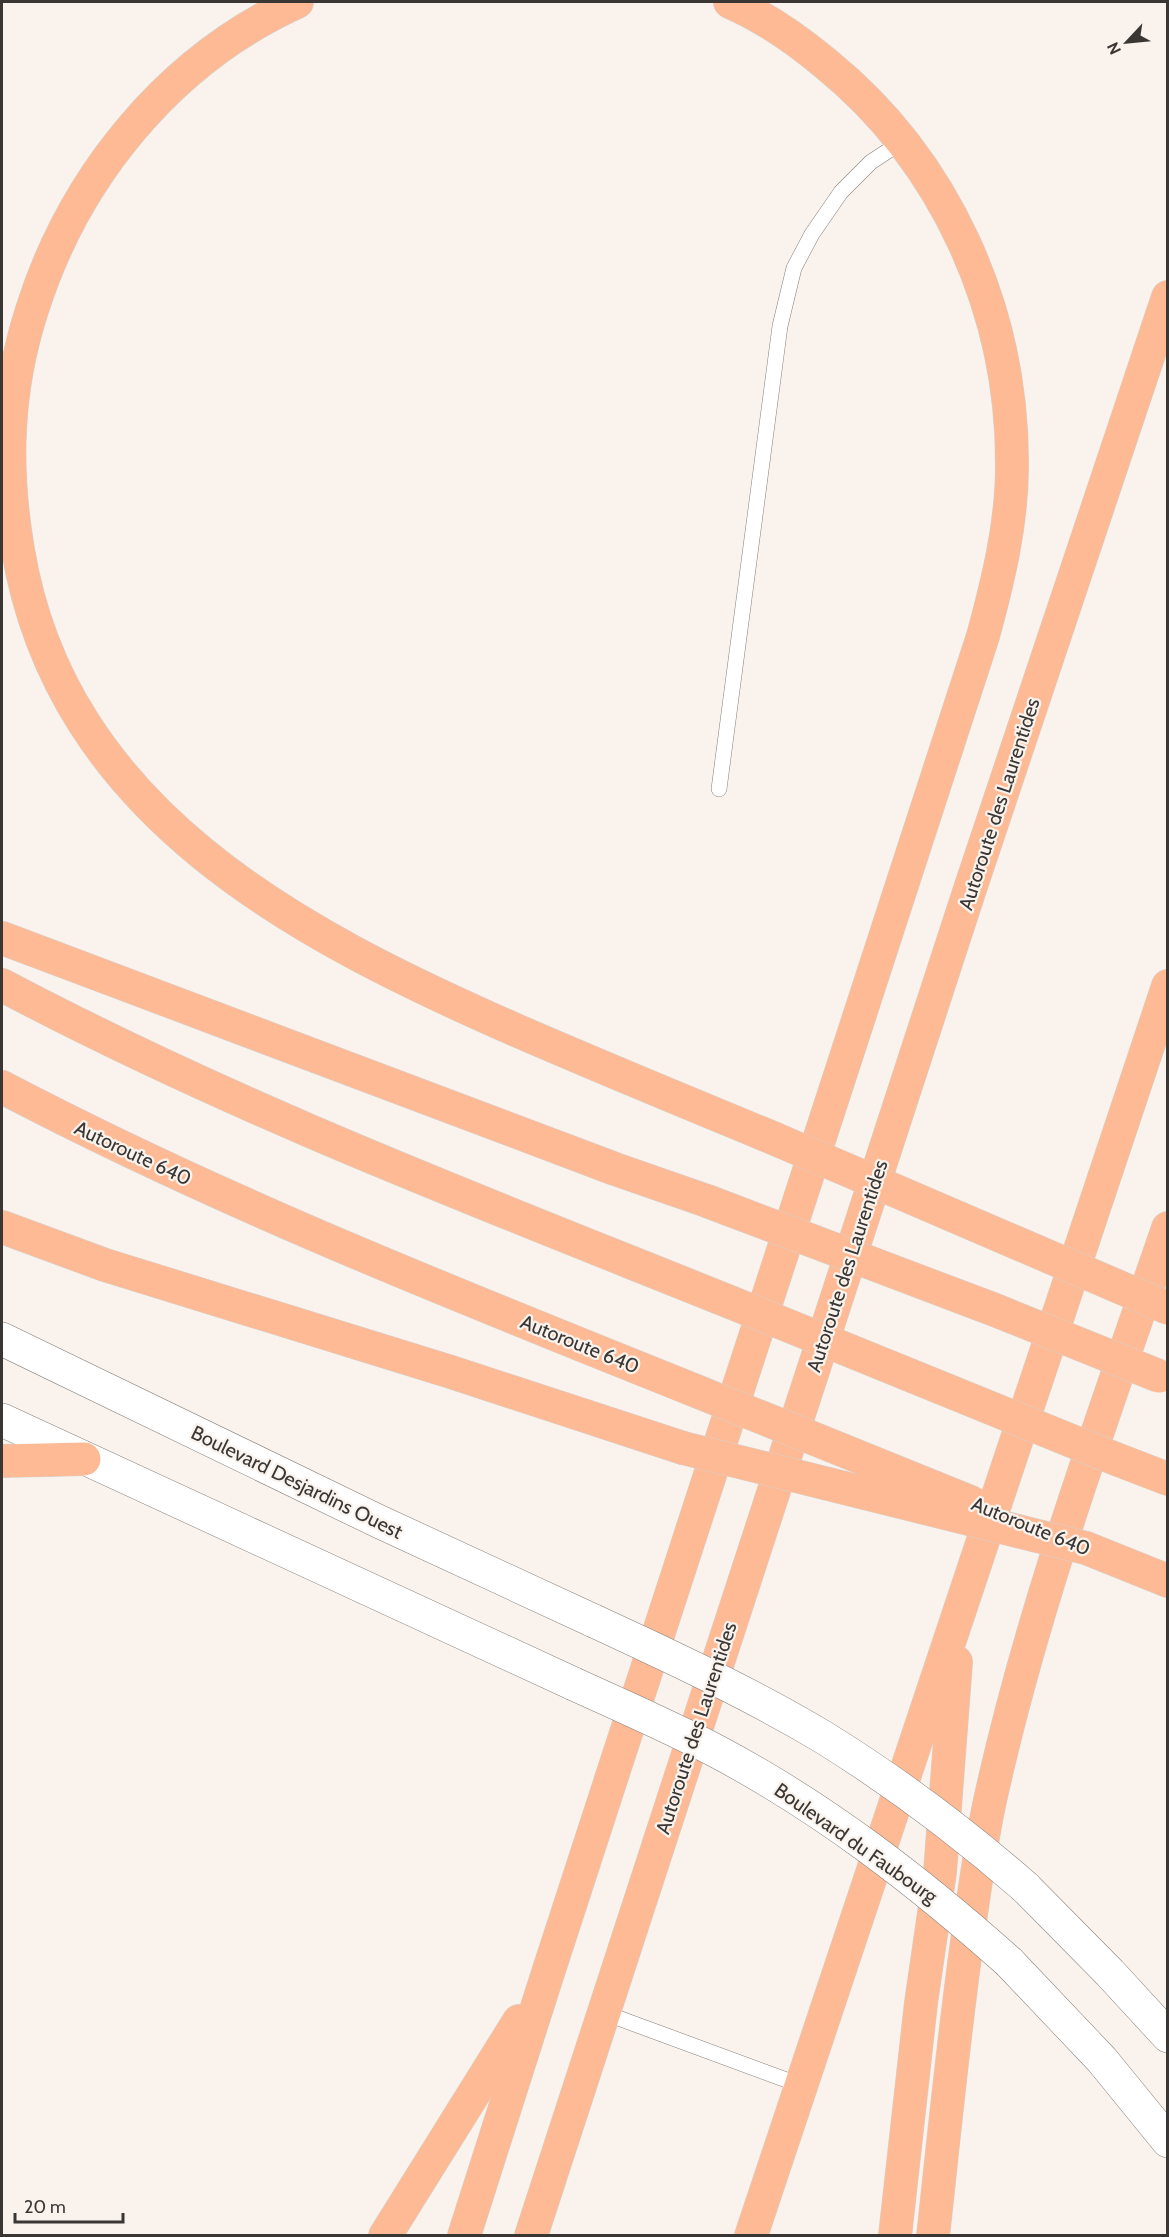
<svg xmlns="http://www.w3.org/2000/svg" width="1169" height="2237" font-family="Cabin,sans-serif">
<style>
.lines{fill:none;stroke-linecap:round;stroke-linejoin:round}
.lane-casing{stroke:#867f7a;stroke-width:16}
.secondary-casing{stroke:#867f7a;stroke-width:34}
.highway-casing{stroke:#d3d3d2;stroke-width:34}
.lane{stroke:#fff;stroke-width:15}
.secondary{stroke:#fff;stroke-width:33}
.highway{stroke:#feba95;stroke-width:33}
.secondary-bridge-casing{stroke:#867f7a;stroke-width:34;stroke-linecap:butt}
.highway-bridge-casing{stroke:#d3d3d2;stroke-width:34;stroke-linecap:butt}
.secondary-bridge{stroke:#fff;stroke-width:33}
.highway-bridge{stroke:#feba95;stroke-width:33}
.labels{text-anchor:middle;stroke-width:4.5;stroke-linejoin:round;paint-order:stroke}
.street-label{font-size:20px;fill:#393634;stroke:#faf3ed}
</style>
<rect width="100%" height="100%" fill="#faf3ed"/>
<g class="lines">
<!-- lane casing -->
<g class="lane-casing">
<g id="lane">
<path d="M719 789 780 326 794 268 812 234 841 192 871 162 903 141"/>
<path d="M602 2012 800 2085"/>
</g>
</g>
<!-- secondary casing -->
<g class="secondary-casing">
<g id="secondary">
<path d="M2 1339 380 1522 594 1621"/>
<path d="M2 1420 574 1684"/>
<path d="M1025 1887 1110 1973 1168 2036"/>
<path d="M1009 1962 1102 2060 1168 2141"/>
</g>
</g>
<!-- highway casing -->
<g class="highway-casing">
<g id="highway">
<path d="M297 2C169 60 74 177 32 310 6 390 4 468 18 550 62 813 297 934 518 1031 603 1068 688 1103 773 1138"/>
<path d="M2 938 615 1169 707 1201"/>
<path d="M2 985C236 1109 484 1203 730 1302"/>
<path d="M2 1087C227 1205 465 1298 701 1393"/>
<path d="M2 1227 105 1265 451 1372 683 1448"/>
<path d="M1116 1459 1168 1479"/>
<path d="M2 1461 84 1459"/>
<path d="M1086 1548 1168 1581"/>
<path d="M385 2236 519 2021"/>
<path d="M464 2236 546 1979 983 636C998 581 1012 524 1012 466 1013 311 946 161 825 63 796 39 765 17 730 2"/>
<path d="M531 2236 970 889 1168 297"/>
<path d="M751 2236 1168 986"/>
<path d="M895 2236 921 2003 940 1872 956 1662"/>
<path d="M933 2236C945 2128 955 2021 971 1914 977 1875 982 1835 991 1796 1034 1602 1104 1415 1168 1228"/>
</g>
</g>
<!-- lane -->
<use href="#lane" class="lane"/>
<!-- secondary -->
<use href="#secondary" class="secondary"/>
<!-- highway -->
<use href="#highway" class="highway"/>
<!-- secondary-bridge casing -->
<g class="secondary-bridge-casing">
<g id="secondary-bridge">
<path d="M594 1621C672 1657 749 1693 823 1737 894 1781 962 1832 1025 1887"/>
<path d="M574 1684C622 1706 671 1727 718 1752 825 1809 918 1881 1009 1962"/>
</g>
</g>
<!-- highway-bridge casing -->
<g class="highway-bridge-casing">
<g id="highway-bridge">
<path d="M773 1138 1168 1308"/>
<path d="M707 1201 995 1310 1159 1376"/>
<path d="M730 1302 1116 1459"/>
<path d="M701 1393 973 1503"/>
<path d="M683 1448 1086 1548"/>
</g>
</g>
<!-- secondary-bridge -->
<use href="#secondary-bridge" class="secondary-bridge"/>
<!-- highway-bridge -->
<use href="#highway-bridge" class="highway-bridge"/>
</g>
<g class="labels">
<!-- street labels -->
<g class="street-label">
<text transform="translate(999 804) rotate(-72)" y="7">Autoroute des Laurentides</text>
<text transform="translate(133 1153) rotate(25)" y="7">Autoroute 640</text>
<text transform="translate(847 1266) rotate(-72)" y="7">Autoroute des Laurentides</text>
<text transform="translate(580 1344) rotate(22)" y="7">Autoroute 640</text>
<text transform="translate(297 1482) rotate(26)" y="7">Boulevard Desjardins Ouest</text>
<text transform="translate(1031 1526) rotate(22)" y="7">Autoroute 640</text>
<text transform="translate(696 1728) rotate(-72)" y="7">Autoroute des Laurentides</text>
<text transform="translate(856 1843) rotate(35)" y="7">Boulevard du Faubourg</text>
</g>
</g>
<!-- border -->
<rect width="1169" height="2237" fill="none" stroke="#393634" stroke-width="6"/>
<!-- north arrow -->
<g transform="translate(1127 42) rotate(244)" stroke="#faf3ed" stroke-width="4.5" paint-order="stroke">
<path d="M0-4.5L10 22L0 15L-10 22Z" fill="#393634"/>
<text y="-9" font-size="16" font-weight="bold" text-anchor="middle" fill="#393634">N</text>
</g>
<!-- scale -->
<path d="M15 2213v9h108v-9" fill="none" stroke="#393634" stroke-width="3"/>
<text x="24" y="2213" font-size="18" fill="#393634" stroke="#faf3ed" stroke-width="4.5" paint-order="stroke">20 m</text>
</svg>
